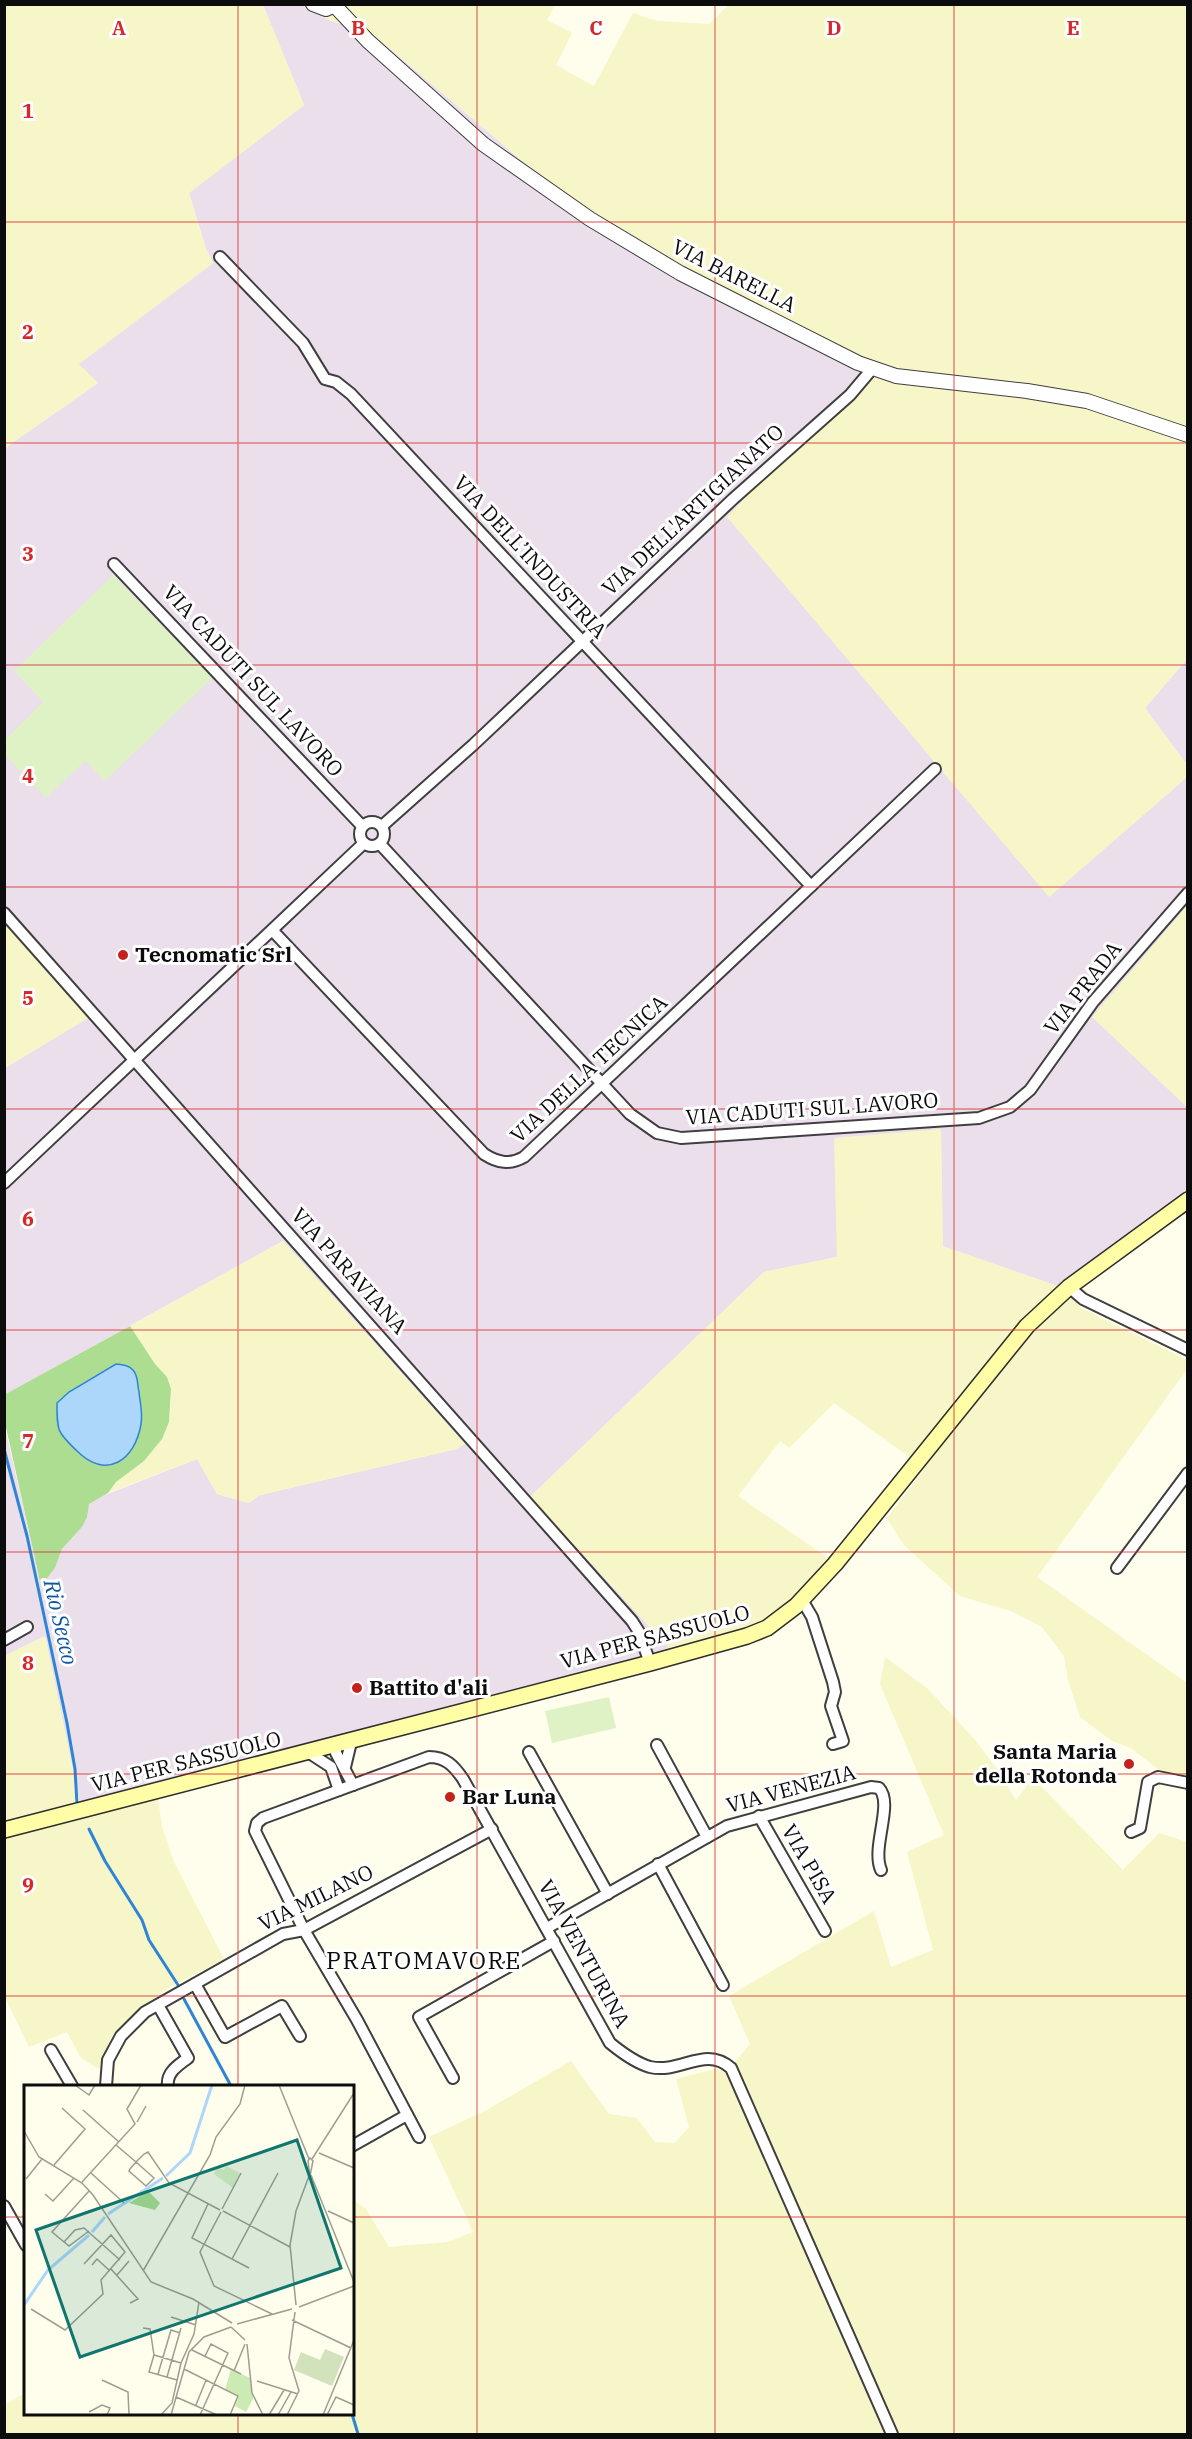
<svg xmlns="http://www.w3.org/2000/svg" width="1192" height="2439" font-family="'IBM Plex Serif',serif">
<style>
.industrial{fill:#ebdfec}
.farmland{fill:#f6f6c9}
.forest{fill:#addd91}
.pitch{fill:#dff2c5}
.water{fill:#acd6fa;stroke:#2f85d5;stroke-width:1.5}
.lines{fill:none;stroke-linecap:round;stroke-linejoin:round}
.stream{stroke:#2f85d5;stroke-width:3}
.minor-casing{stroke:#3f3f3f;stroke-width:14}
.tertiary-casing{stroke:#3f3f3f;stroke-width:16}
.secondary-casing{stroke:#2e2e2e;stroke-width:18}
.minor{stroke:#fff;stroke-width:10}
.tertiary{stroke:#fff;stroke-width:14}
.secondary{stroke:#fffda6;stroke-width:15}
.grid{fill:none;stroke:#d62828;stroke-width:1.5;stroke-opacity:0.55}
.poi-dot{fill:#c4231c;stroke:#fff;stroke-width:2}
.labels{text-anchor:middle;stroke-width:6;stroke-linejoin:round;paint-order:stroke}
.street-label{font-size:21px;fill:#0c0c0c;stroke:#fff}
.poi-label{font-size:21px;font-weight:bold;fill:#0c0c0c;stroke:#fff;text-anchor:start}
.water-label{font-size:22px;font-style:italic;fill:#0e56a4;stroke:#fff}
.quarter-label{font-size:24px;letter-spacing:1.5px;fill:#0c0c0c;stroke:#fff}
.inset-river{fill:none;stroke:#acd6fa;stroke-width:3}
.inset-road{fill:none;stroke:#9e9d92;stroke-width:1.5}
.view{fill:#0f766e;fill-opacity:0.15;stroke:#0f766e;stroke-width:3}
.inset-edge{fill:none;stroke:#0c0c0c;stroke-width:3}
.grid-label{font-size:20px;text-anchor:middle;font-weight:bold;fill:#d62828;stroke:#fff;stroke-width:6;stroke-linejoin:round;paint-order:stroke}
</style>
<rect width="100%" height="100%" fill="#fffdeb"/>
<!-- industrial -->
<g class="industrial">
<path d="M263 5H304L331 21 369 31 547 182 868 366 1050 896 1187 777V906L1093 1017 1187 1107V1195L1063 1288 942 1246 941 1129 837 1257 764 1272 530 1497 670 1649 80 1804 45 1636 5 1656 4 1423 41 1585 55 1568 62 1549 82 1527 86 1509 92 1500 197 1459 217 1494 249 1503 260 1495 456 1449 465 1444 283 1241 5 1395V1068L91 1016 5 919V448L98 383 78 364 213 263 206 249 189 193 304 105Z"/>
<path d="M1187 659V765L1145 708Z"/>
</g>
<!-- farmland -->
<g class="farmland">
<path d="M5 4 263 5 304 105 189 193 206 249 213 263 79 364 98 383 5 448Z"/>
<path d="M730 4 1187 5V659L1145 708 1187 765V777L1049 897 727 517 868 366 631 237 547 182 369 31 331 21 304 5H555L547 20 572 33 556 65 594 86 633 13 657 21 709 24Z"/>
<path d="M1187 906V1107L1092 1017Z"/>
<path d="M5 919 91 1016 5 1068Z"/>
<path d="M941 1129 943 1246 1063 1288 1081 1308 1187 1360V1369L1037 1577 1187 1683V1792L1131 1748 1112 1741 1080 1717 1068 1680 1064 1656 1042 1627 1011 1611 960 1596 903 1544 887 1518 925 1468 834 1403 789 1448 780 1441 738 1496 831 1560 800 1597 770 1620 741 1632 670 1649 530 1497 764 1272 837 1257 834 1138Z"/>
<path d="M283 1241 465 1444 456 1449 260 1495 249 1503 217 1494 197 1459 108 1493 116 1482 144 1461 162 1439 169 1422 171 1404V1389L167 1377 155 1364 130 1326Z"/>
<path d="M45 1636 80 1804 156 1784 162 1827 174 1862 224 1959 166 1989 134 2014 111 2038 99 2069 81 2058 67 2032 29 2047 5 1997 4 1656Z"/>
<path d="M885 1657 928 1689 975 1740 997 1769 1016 1800 1033 1778 1123 1870 1159 1833 1187 1842V2434H5L4 2405 25 2393 26 2414H352L353 2200 366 2209 389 2247 448 2242 473 2232 429 2137 485 2111 571 2061 609 2114 637 2118 655 2142 675 2143 689 2127 676 2079 715 2069 728 2071 750 2044 729 1996 874 1911 891 1967 933 1950 907 1852 944 1835 880 1684Z"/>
</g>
<!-- forest -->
<path class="forest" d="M130 1326 155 1364 167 1377 171 1389 169 1422 162 1439 144 1461 116 1482 108 1493 89 1504 87 1517 82 1527 62 1549 55 1568 41 1586 5 1423 4 1395Z"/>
<!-- pitch -->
<g class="pitch">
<path d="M113 575 212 678 105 781 85 761 46 798 5 755V740L43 702 14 671Z"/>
<path d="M609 1697 616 1728 552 1743 545 1711Z"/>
</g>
<!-- water -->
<path class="water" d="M116 1364C123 1365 128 1365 133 1370 139 1377 137 1385 139 1392 140 1403 143 1413 141 1424 135 1461 106 1480 77 1451 57 1432 57 1431 57 1403L69 1392Z"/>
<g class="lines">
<!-- stream -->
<g class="stream">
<path d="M4 1449 27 1536 67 1723 75 1769 77 1804"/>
<path d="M89 1829 105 1861 142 1920 149 1940 178 1985"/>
<path d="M184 1999 231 2086"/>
<path d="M352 2414 358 2434"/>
</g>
<!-- minor casing -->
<g class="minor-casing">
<g id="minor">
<path d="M220 257 303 343 325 379 336 382 351 394 811 886"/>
<path d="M114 564 362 826"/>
<circle cx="372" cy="834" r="12"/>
<path d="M382 826 473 745 733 499 850 395 872 369"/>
<path d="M380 844 630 1114 657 1133 681 1138 979 1118 1010 1107 1030 1090 1093 1002 1188 893"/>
<path d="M4 913 632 1621 639 1632 650 1663"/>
<path d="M273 931 484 1154C498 1163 510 1165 524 1157L935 769"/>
<path d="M4 1183 364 843"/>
<path d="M1069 1287 1083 1299 1188 1350"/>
<path d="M1117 1568 1188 1473"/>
<path d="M802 1600 812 1617 833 1682 835 1692 831 1706 843 1741 833 1744"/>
<path d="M4 1640 27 1627"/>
<path d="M335 1745 336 1753 353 1785"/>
<path d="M657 1745 707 1837"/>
<path d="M308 1752 331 1767 339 1790"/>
<path d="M529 1752 608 1894"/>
<path d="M345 1767 351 1742"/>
<path d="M759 1816 825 1931"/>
<path d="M1131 1832 1140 1828 1148 1782 1158 1777 1188 1783"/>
<path d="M658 1864 723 1985"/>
<path d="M547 1928 727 1826 871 1787 879 1788C894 1804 871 1847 881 1870"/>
<path d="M195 1984 225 2037 282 2006 300 2036"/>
<path d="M158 2005 188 2058C178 2065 166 2073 168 2086"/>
<path d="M51 2050 72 2086"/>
<path d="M453 2078 419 2017 554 1941"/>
<path d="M106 2086 108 2060 121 2036 145 2012 283 1934 304 1930 492 1829"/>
<path d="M419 2137 357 2020 304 1930 255 1831 257 1823 263 1818 429 1757C446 1757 454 1766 463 1779L610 2043C621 2052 636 2063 650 2067 681 2074 705 2045 731 2068L892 2434"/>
<path d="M352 2146 407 2115"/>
<path d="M4 2206 26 2245"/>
</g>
</g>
<!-- tertiary casing -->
<g class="tertiary-casing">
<g id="tertiary">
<path d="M313 4 326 9 336 4"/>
<path d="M335 6 368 41 483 144 590 219 680 273 858 363 896 376 1027 391 1087 401 1188 435"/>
</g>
</g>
<!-- secondary casing -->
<g class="secondary-casing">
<path id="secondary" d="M4 1830 650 1663 747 1636 767 1628 796 1606 835 1564 1027 1326 1069 1287 1188 1200"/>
</g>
<!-- minor -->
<use href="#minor" class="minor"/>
<!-- tertiary -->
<use href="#tertiary" class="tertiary"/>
<!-- secondary -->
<use href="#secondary" class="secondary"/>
</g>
<!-- grid -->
<path class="grid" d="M238 4V2086M477 4V2434M715 4V2434M954 4V2434M4 222H1188M4 443H1188M4 665H1188M4 887H1188M4 1109H1188M4 1330H1188M4 1552H1188M4 1774H1188M4 1996H1188M4 2217H26M352 2217H1188M238 2414V2434"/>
<!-- markers -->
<g class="poi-dot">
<circle cx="123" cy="955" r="6"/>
<circle cx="357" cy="1688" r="6"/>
<circle cx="1129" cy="1764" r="6"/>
<circle cx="450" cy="1797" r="6"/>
</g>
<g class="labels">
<!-- street labels -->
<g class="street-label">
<text transform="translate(734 276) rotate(27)" y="7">VIA BARELLA</text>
<text transform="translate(693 510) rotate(-43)" y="7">VIA DELL'ARTIGIANATO</text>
<text transform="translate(530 557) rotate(47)" y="7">VIA DELL’INDUSTRIA</text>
<text transform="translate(253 681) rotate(47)" y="7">VIA CADUTI SUL LAVORO</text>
<text transform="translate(1083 988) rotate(-52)" y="7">VIA PRADA</text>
<text transform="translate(589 1069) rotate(-43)" y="7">VIA DELLA TECNICA</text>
<text transform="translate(812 1109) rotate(-4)" y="7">VIA CADUTI SUL LAVORO</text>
<text transform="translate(349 1271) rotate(48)" y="7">VIA PARAVIANA</text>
<text transform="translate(655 1637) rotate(-15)" y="7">VIA PER SASSUOLO</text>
<text transform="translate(186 1762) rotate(-14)" y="7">VIA PER SASSUOLO</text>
<text transform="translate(791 1789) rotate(-15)" y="7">VIA VENEZIA</text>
<text transform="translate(809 1864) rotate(60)" y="7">VIA PISA</text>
<text transform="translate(316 1898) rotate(-26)" y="7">VIA MILANO</text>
<text transform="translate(584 1954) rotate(61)" y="7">VIA VENTURINA</text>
</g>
<!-- poi labels -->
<g class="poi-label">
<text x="135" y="962">Tecnomatic Srl</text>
<text x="369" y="1695">Battito d'ali</text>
<text x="1117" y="1759" text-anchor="end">Santa Maria<tspan x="1117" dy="24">della Rotonda</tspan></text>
<text x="462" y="1804">Bar Luna</text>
</g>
<!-- water labels -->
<g class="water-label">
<text transform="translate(61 1622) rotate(77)" y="8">Rio Secco</text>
</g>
<!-- quarter labels -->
<g class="quarter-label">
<text x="424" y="1969">PRATOMAVORE</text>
</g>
</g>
<!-- overview -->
<g transform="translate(24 2085)">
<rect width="330" height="330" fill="#fffdeb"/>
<path d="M207 284 226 293 229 314 222 327 211 321 215 311 201 305Z" fill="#cbebb2"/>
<path d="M124 106 136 118 131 125 105 118Z" fill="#addd91"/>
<path d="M301 264 320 272 308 301 270 285 277 267 296 275Z" fill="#d2e2bb"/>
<path d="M202 81 216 88 209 103 190 89 193 82 200 85Z" fill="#dff2c5"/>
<path class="inset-river" d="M142 91 166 68 188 0M84 129 139 93M68 147 81 132M0 220 24 185 65 150"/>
<path class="inset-road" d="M51 0 65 10 71 0M255 0 285 74M59 25 95 57M113 37 122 21M0 46 15 72 58 98 69 110 127 197 169 214 208 238M92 60 112 77 130 93 122 101 105 86 106 84 112 77 120 69 124 67 145 98 196 125M295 68 330 83M286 73 289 76 286 91 284 76ZM288 74 330 8M30 80 61 44 38 23M67 88 100 118M287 90 330 197M2 94 18 74M58 97 111 39 103 24 117 0M21 109 29 116 50 93M184 119 168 153 225 183M198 124 217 88M199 126 266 162M304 126 330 138M197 127 176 167 190 201 248 229M65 146 45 161 28 147 65 106M40 157 51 145 60 143 96 175M208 174 254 88M68 180 73 174 86 186M87 184 114 214 106 218M119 186 186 70 192 52 216 19 221 0M93 190 105 176M272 220 266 160 272 126 285 91M275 222 330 201M7 224 41 245 79 209 77 195 101 167 87 150 60 179M147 232 172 240M268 235 327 263M213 239 268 224M207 242 221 255M119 243 126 244 130 270M223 259 228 308 239 330M168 265 217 289M160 284 214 311 206 330M210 286 221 259M134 289 147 245 156 248M143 292 157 243M78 295 104 307 105 330M153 295 125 287 130 270 157 278M233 296 274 309M152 312 193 330M172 320 182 295M65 327 78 320 86 323 83 330M137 330 148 318 157 278 170 249 175 217M147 330 165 267 180 252 207 242M176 330 204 268 187 259 181 271M245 330 260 305M254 330 267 307M263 330 275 306 265 273 271 227M299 330 330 255M303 330 312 312 330 320"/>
<path class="view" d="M273 55 317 183 56 272 12 145Z"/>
<rect width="330" height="330" class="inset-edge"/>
</g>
<g class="grid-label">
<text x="119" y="35">A</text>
<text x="358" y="35">B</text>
<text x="596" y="35">C</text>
<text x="834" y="35">D</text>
<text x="1073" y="35">E</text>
<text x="28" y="118">1</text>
<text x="28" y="339">2</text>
<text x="28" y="561">3</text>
<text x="28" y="783">4</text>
<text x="28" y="1005">5</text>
<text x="28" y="1226">6</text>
<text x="28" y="1448">7</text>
<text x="28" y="1670">8</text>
<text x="28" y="1892">9</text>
</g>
<!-- border -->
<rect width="1192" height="2439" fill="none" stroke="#0c0c0c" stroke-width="12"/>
</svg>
